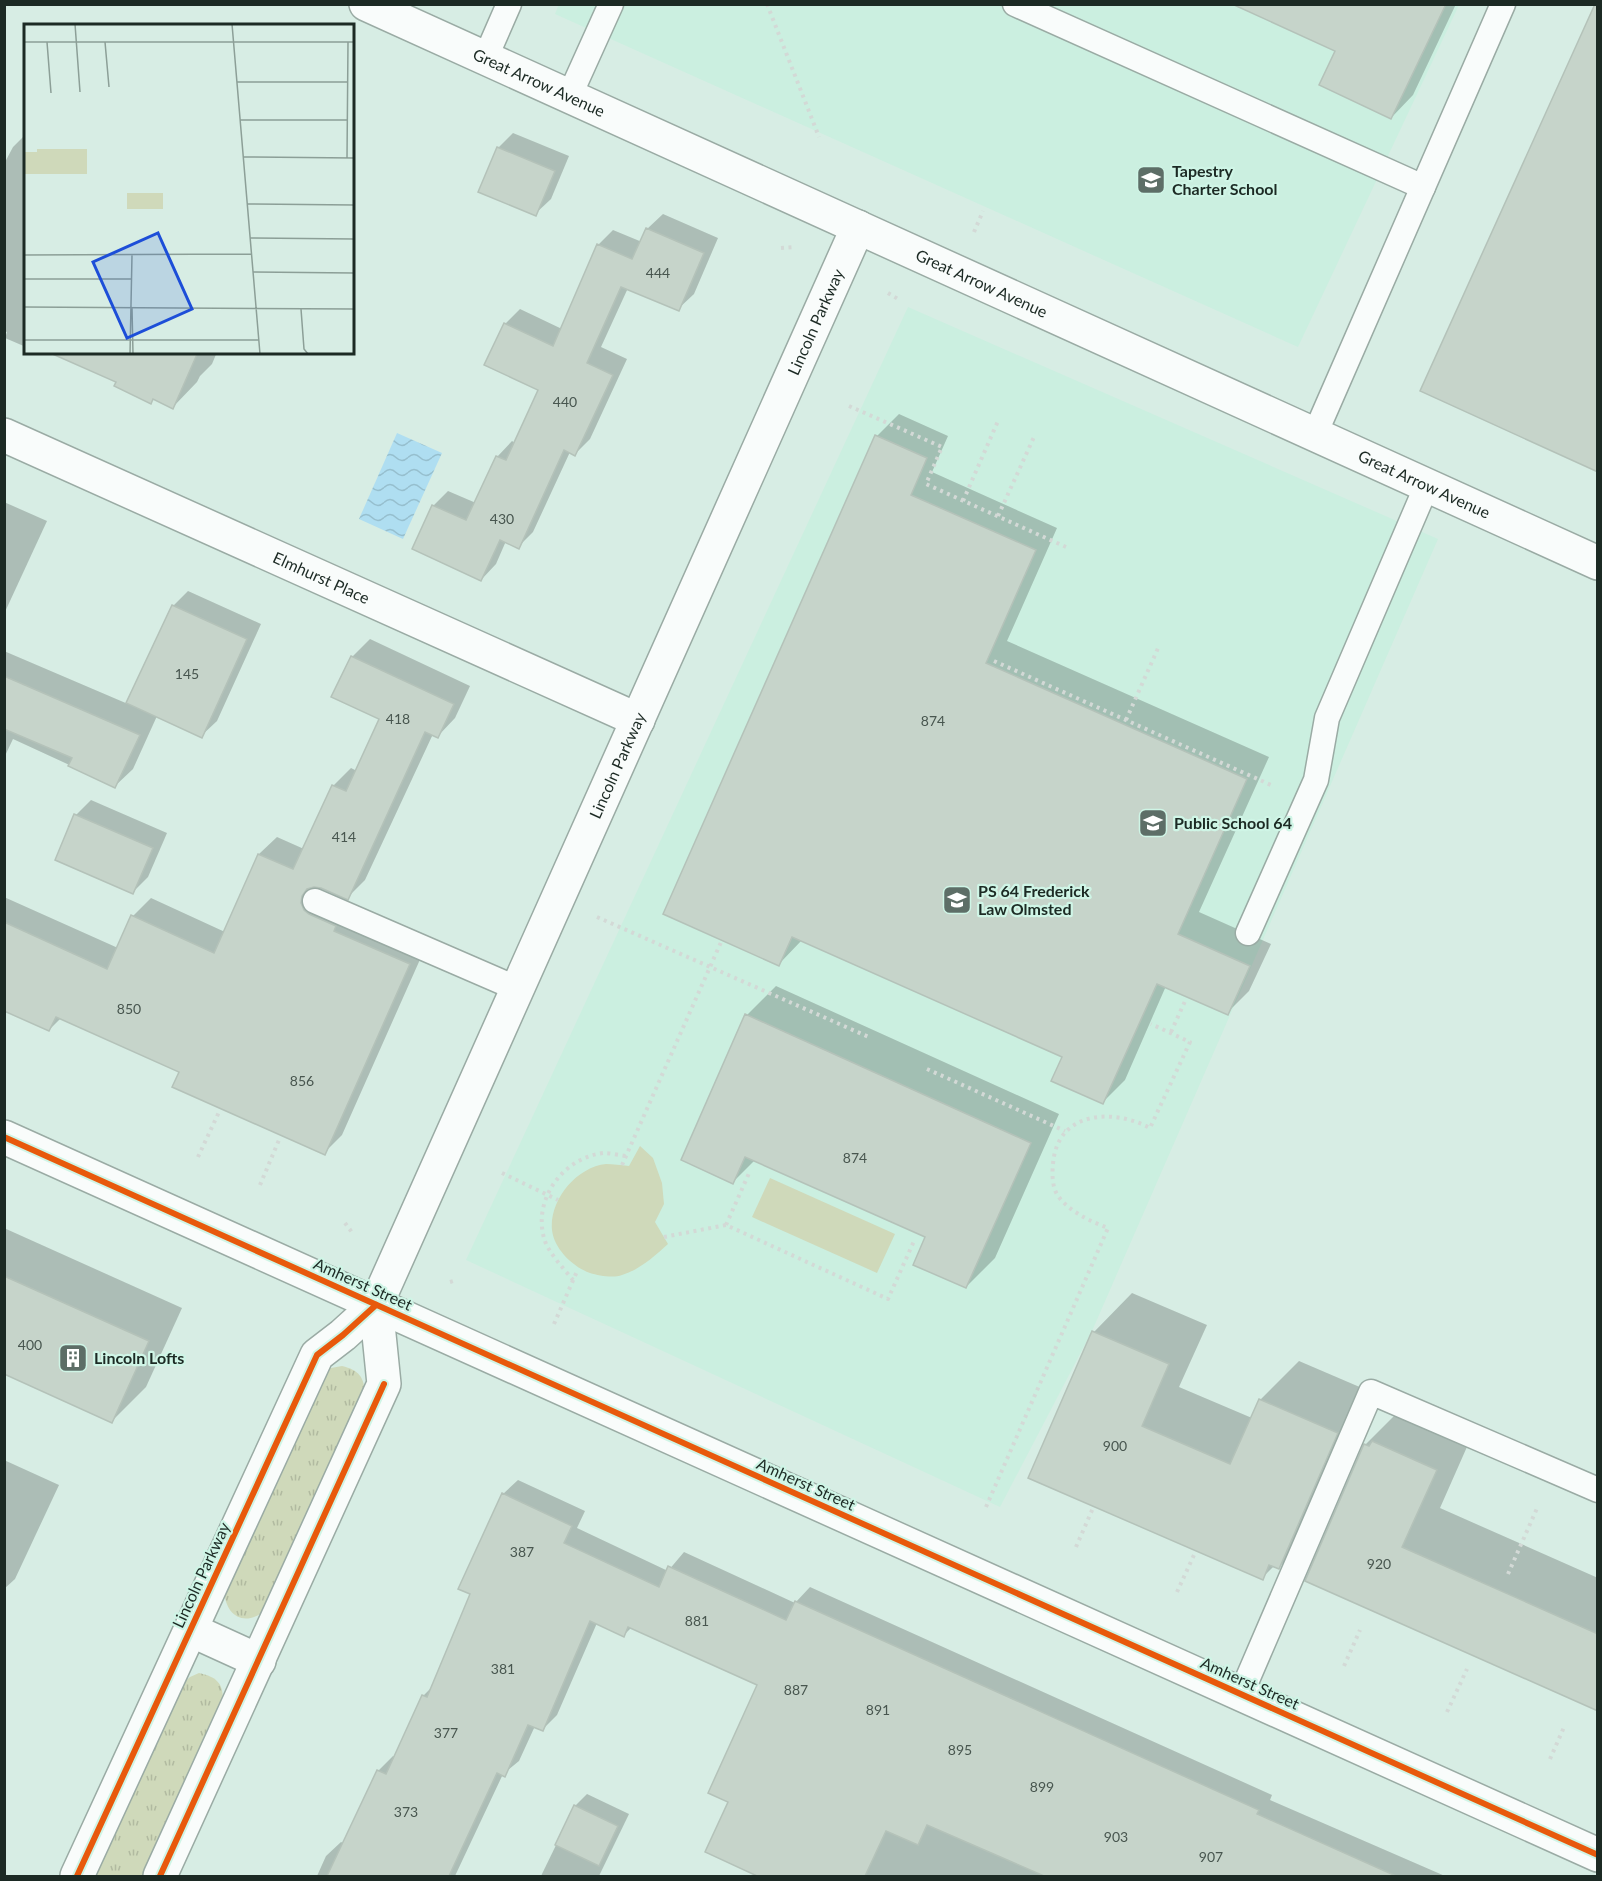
<svg xmlns="http://www.w3.org/2000/svg" width="1602" height="1881" font-family="Lato,sans-serif">
<style>
.built{fill:#cbefe0}
.grass{fill:url(#grass-tufts)}
.park{fill:#cfd9ba}
.water{fill:url(#water-waves)}
.shadow{fill:#0003}
.building{fill:#c6d4ca;stroke:#b4c2b9;stroke-width:1.5}
.lines{fill:none;stroke-linecap:round;stroke-linejoin:round}
.service-casing{stroke:#9aaba4;stroke-width:27}
.minor-casing{stroke:#9aaba4;stroke-width:36}
.tertiary-casing{stroke:#9aaba4;stroke-width:36}
.path{stroke:#d3d9d6;stroke-width:4;stroke-dasharray:3 4.5;stroke-linecap:butt}
.service{stroke:#f9fcfb;stroke-width:24}
.minor{stroke:#f9fcfb;stroke-width:33}
.tertiary{stroke:#f9fcfb;stroke-width:33}
.cycleway-casing{stroke:#cff5e6;stroke-width:10}
.cycleway{stroke:#e8590c;stroke-width:6}
.labels{text-anchor:middle;stroke-width:4.5;stroke-linejoin:round;paint-order:stroke}
.number-label{font-size:14px;fill:#48564f}
.street-label{font-size:16px;fill:#1c2a24;stroke:#cff5e6}
.poi-label{font-size:16px;font-weight:bold;fill:#1c2a24;stroke:#cff5e6;text-anchor:start}
.inset-road{fill:none;stroke:#8c9f97;stroke-width:1.5}
.view{fill:#1d4ed8;fill-opacity:0.15;stroke:#1d4ed8;stroke-width:3}
.inset-edge{fill:none;stroke:#1c2a24;stroke-width:3}
</style>
<defs>
<pattern id="grass-tufts" width="24" height="20" patternUnits="userSpaceOnUse" patternTransform="scale(1.5)"><rect width="24" height="20" fill="#cfd9ba"/><path d="M3 7l-1-3M5 7V3M7 7l1-3M15 17l-1-3M17 17v-4M19 17l1-3" fill="none" stroke="#b1baa0"/></pattern>
<pattern id="water-waves" width="16" height="10" patternUnits="userSpaceOnUse" patternTransform="scale(1.5)"><rect width="16" height="10" fill="#afdef1"/><path d="M0 5q4-4 8 0t8 0" fill="none" stroke="#96bfce"/></pattern>
</defs>
<rect width="100%" height="100%" fill="#d7ede4"/>
<!-- built -->
<g class="built">
<path d="M559 4 1459 5 1298 347 555 14Z"/>
<path d="M908 307 1438 539 1092 1331 1000 1507 466 1260Z"/>
</g>
<!-- grass -->
<g class="grass">
<path d="M342 1366C359 1370 364 1377 365 1394L267 1609C245 1628 225 1617 224 1589L322 1374 331 1368Z"/>
<path d="M199 1673C218 1677 225 1685 222 1705L143 1876H92L180 1686 190 1677Z"/>
</g>
<!-- park -->
<g class="park">
<path d="M640 1146 653 1158 662 1183 664 1204 655 1222 668 1244C655 1256 639 1270 622 1275 614 1278 599 1276 590 1273 573 1267 554 1249 552 1230 549 1201 576 1167 606 1164 613 1164 621 1165 629 1166Z"/>
<path d="M770 1178 895 1234 877 1273 752 1217Z"/>
</g>
<!-- water -->
<path class="water" d="M397 433 442 453 403 539 359 519Z"/>
<!-- shadow -->
<g class="shadow">
<path d="M1235 4H1456L1413 95 1391 118 1337 50Z"/>
<path d="M513 133 569 156 551 199 535 214 498 148Z"/>
<path d="M26 134V347L5 338 7 332 4 331V164L13 147Z"/>
<path d="M663 214 718 238 694 294 678 309 628 288 601 347 627 359 590 439 575 454 570 452 533 532 518 547 506 541 496 564 481 580 433 506 448 491 476 503 497 457 512 441 515 443 540 390 505 324 520 309 562 329 598 245 613 230 642 242 647 229Z"/>
<path d="M52 352H217L212 364 200 376 197 382 173 407 154 398 151 402 118 382Z"/>
<path d="M899 414 948 436 932 472 1057 528 1007 641 1269 757 1199 912 1271 944 1249 991 1227 1013 1166 986 1125 1080 1103 1102 1064 1057 802 940 779 964 877 436Z"/>
<path d="M4 502 47 521 4 614Z"/>
<path d="M188 591 261 624 217 721 201 736 157 716 133 769 115 786 13 739 4 758V651L128 704 173 606Z"/>
<path d="M370 639 470 686 455 718 438 736 433 734 365 880 347 898 319 885 322 892 426 946 342 1135 324 1153 181 1071 61 1018 49 1030 4 1009V897L118 948 133 916 151 898 225 932 259 854 277 837 304 849 333 786 351 768 357 771 381 718 352 657Z"/>
<path d="M91 800 167 833 148 877 133 892 76 815Z"/>
<path d="M776 986 1059 1114 995 1258 966 1287 927 1237 755 1160 733 1182 747 1015Z"/>
<path d="M4 1228 182 1308 146 1387 112 1421 4 1373Z"/>
<path d="M1132 1293 1207 1325 1179 1387 1252 1418 1260 1400 1299 1361 1376 1394 1318 1529 1279 1567 1275 1565 1262 1578 1030 1477 1094 1332Z"/>
<path d="M1404 1406 1474 1431 1440 1508 1598 1578V1709L1307 1580 1365 1445Z"/>
<path d="M4 1460 59 1485 15 1579 4 1589Z"/>
<path d="M518 1480 585 1511 577 1528 668 1571 684 1552 795 1603 810 1587 1272 1795 1270 1800 1445 1876H838L869 1807 730 1801 758 1685 632 1627 624 1635 597 1623 557 1715 542 1730 535 1726 519 1761 503 1774 455 1876H317L326 1856 341 1842 343 1843 378 1771 393 1756 395 1757 423 1696 433 1686 472 1593 503 1494Z"/>
<path d="M587 1794 629 1814 599 1876H541L575 1806Z"/>
</g>
<!-- building -->
<g class="building">
<path d="M1232 4H1446L1391 119 1319 85 1335 51Z"/>
<path d="M1595 4H1598V472L1420 391Z"/>
<path d="M497 147 555 171 536 216 478 192Z"/>
<path d="M646 228 704 253 679 311 621 287 587 363 613 375 575 456 564 450 519 549 500 540 481 581 412 549 432 505 466 520 496 456 506 460 538 390 484 365 504 323 553 346 597 244 632 259Z"/>
<path d="M48 352H198L173 409 153 399 151 404 114 386 116 382Z"/>
<path d="M875 435 927 458 911 495 1036 550 986 663 1247 779 1178 934 1250 966 1228 1015 1157 984 1103 1104 1051 1081 1062 1057 792 937 779 966 663 914Z"/>
<path d="M172 605 247 639 202 738 126 703Z"/>
<path d="M351 656 454 704 438 738 425 732 348 900 321 888 314 887 307 889 302 896 301 903 304 910 309 914 336 926 334 931 410 964 325 1155 172 1087 179 1072 56 1017 49 1031 4 1011V922L107 969 131 915 214 953 258 854 293 869 332 785 346 791 379 719 331 697Z"/>
<path d="M4 676 140 735 115 788 68 766 72 758 4 729Z"/>
<path d="M74 814 153 848 133 894 55 860Z"/>
<path d="M745 1014 1031 1143 966 1288 913 1265 925 1237 745 1157 733 1184 681 1160Z"/>
<path d="M4 1276 149 1341 112 1423 4 1374Z"/>
<path d="M1092 1331 1169 1364 1142 1426 1230 1464 1259 1399 1338 1433 1279 1569 1269 1565 1263 1580 1028 1478Z"/>
<path d="M1372 1441 1437 1470 1402 1547 1598 1634V1711L1305 1581 1364 1444 1369 1446Z"/>
<path d="M502 1493 572 1526 564 1543 659 1587 668 1566 786 1620 795 1601 1259 1810 1257 1814 1396 1876H1044L927 1825 918 1845 886 1831 865 1876H757L705 1852 728 1802 708 1793 757 1685 628 1627 624 1637 590 1621 543 1731 528 1725 505 1777 497 1773 449 1876H327L377 1770 386 1774 422 1695 427 1697 470 1594 458 1589Z"/>
<path d="M574 1805 618 1826 599 1866 555 1845Z"/>
</g>
<g class="lines">
<!-- service casing -->
<g class="service-casing">
<g id="service">
<path d="M1015 4 1423 187"/>
<path d="M485 59 509 4"/>
<path d="M569 97 611 4"/>
<path d="M1315 434 1503 4"/>
<path d="M315 901 518 989"/>
<path d="M1248 933 1316 780 1327 718 1427 485"/>
<path d="M1241 1694 1371 1392 1598 1490"/>
</g>
</g>
<!-- minor casing -->
<g class="minor-casing">
<g id="minor">
<path id="s1" d="M366 4 1598 563"/>
<path id="s2" d="M4 435 638 720"/>
<path d="M191 1630 259 1661"/>
<path id="s3" d="M77 1876 317 1355 343 1335 376 1305 858 227"/>
<path d="M160 1876 384 1384 376 1305"/>
</g>
</g>
<!-- tertiary casing -->
<g class="tertiary-casing">
<path id="tertiary" d="M4 1137 1598 1855"/>
</g>
<!-- path -->
<g class="path">
<path d="M767 4 819 137"/>
<path d="M974 232 983 211"/>
<path d="M781 248 794 247"/>
<path d="M888 293 898 299"/>
<path d="M849 406 942 447 926 484 1066 547"/>
<path d="M963 501 998 421"/>
<path d="M998 516 1034 437"/>
<path d="M994 661 1271 785"/>
<path d="M1126 720 1159 646"/>
<path d="M597 917 871 1038"/>
<path d="M1171 1032 1186 999"/>
<path d="M927 1069 1065 1131"/>
<path d="M198 1157 219 1112"/>
<path d="M622 1165 722 940"/>
<path d="M502 1173 558 1200"/>
<path d="M260 1185 279 1140"/>
<path d="M345 1223 354 1235"/>
<path d="M726 1225 750 1171"/>
<path d="M664 1237 726 1225 888 1299 914 1241"/>
<path d="M573 1280C564 1269 547 1251 544 1238 533 1199 563 1158 603 1153 610 1153 619 1155 626 1156"/>
<path d="M450 1282 457 1280"/>
<path d="M554 1324 578 1269"/>
<path d="M986 1507 1108 1228C1090 1221 1070 1212 1058 1196 1052 1187 1052 1174 1053 1164 1057 1111 1113 1108 1150 1128L1190 1042 1151 1024"/>
<path d="M1076 1547 1093 1508"/>
<path d="M1508 1574 1538 1506"/>
<path d="M1177 1592 1194 1555"/>
<path d="M1344 1666 1360 1630"/>
<path d="M1447 1712 1467 1669"/>
<path d="M1550 1759 1565 1725"/>
</g>
<!-- service -->
<use href="#service" class="service"/>
<!-- minor -->
<use href="#minor" class="minor"/>
<!-- tertiary -->
<use href="#tertiary" class="tertiary"/>
<!-- cycleway casing -->
<g class="cycleway-casing">
<g id="cycleway">
<path d="M4 1137 1598 1855"/>
<path d="M77 1876 317 1355 343 1335 376 1305"/>
<path d="M160 1876 384 1384"/>
</g>
</g>
<!-- cycleway -->
<use href="#cycleway" class="cycleway"/>
</g>
<!-- icons -->
<defs>
<g id="school-square" transform="scale(1.5)"><rect x="-9" y="-9" width="18" height="18" rx="4" fill="#5d6e67" stroke="#cff5e6"/><path d="M0-5L7-2L0 1L-7-2ZM-4 1L0 2.5L4 1V4Q0 6-4 4Z" fill="#fff"/></g>
<g id="building-square" transform="scale(1.5)"><rect x="-9" y="-9" width="18" height="18" rx="4" fill="#5d6e67" stroke="#cff5e6"/><path d="M-4-6H4V6H1V3H-1V6H-4ZM-2.5-4.3h1.7v1.8h-1.7ZM.8-4.3h1.7v1.8H.8ZM-2.5-1h1.7V.8h-1.7ZM.8-1h1.7V.8H.8Z" fill="#fff"/></g>
</defs>
<g fill-rule="evenodd">
<use href="#school-square" x="1151" y="180"/>
<use href="#school-square" x="1153" y="823"/>
<use href="#school-square" x="957" y="900"/>
<use href="#building-square" x="73" y="1358"/>
</g>
<g class="labels">
<!-- number labels -->
<g class="number-label">
<text x="658" y="278">444</text>
<text x="565" y="407">440</text>
<text x="502" y="524">430</text>
<text x="187" y="679">145</text>
<text x="398" y="724">418</text>
<text x="933" y="726">874</text>
<text x="344" y="842">414</text>
<text x="129" y="1014">850</text>
<text x="302" y="1086">856</text>
<text x="855" y="1163">874</text>
<text x="30" y="1350">400</text>
<text x="1115" y="1451">900</text>
<text x="522" y="1557">387</text>
<text x="1379" y="1569">920</text>
<text x="697" y="1626">881</text>
<text x="503" y="1674">381</text>
<text x="796" y="1695">887</text>
<text x="878" y="1715">891</text>
<text x="446" y="1738">377</text>
<text x="960" y="1755">895</text>
<text x="1042" y="1792">899</text>
<text x="406" y="1817">373</text>
<text x="1116" y="1842">903</text>
<text x="1211" y="1862">907</text>
</g>
<!-- street labels -->
<g class="street-label">
<text dy="6" stroke="none"><textPath href="#s1" startOffset="190">Great Arrow Avenue</textPath></text>
<text dy="6" stroke="none"><textPath href="#s1" startOffset="676">Great Arrow Avenue</textPath></text>
<text dy="6" stroke="none"><textPath href="#s3" startOffset="1728">Lincoln Parkway</textPath></text>
<text dy="6" stroke="none"><textPath href="#s1" startOffset="1162">Great Arrow Avenue</textPath></text>
<text dy="6" stroke="none"><textPath href="#s2" startOffset="348">Elmhurst Place</textPath></text>
<text dy="6" stroke="none"><textPath href="#s3" startOffset="1242">Lincoln Parkway</textPath></text>
<text transform="translate(363 1284) rotate(24)" y="6">Amherst Street</text>
<text transform="translate(806 1484) rotate(24)" y="6">Amherst Street</text>
<text transform="translate(201 1575) rotate(-65)" y="6">Lincoln Parkway</text>
<text transform="translate(1250 1683) rotate(24)" y="6">Amherst Street</text>
</g>
<!-- poi labels -->
<g class="poi-label">
<text x="1172" y="177">Tapestry<tspan x="1172" dy="18">Charter School</tspan></text>
<text x="1174" y="829">Public School 64</text>
<text x="978" y="897">PS 64 Frederick<tspan x="978" dy="18">Law Olmsted</tspan></text>
<text x="94" y="1364">Lincoln Lofts</text>
</g>
</g>
<!-- overview -->
<g transform="translate(24 24)">
<rect width="330" height="330" fill="#d7ede4"/>
<path d="M13 125H63V150H0V128H13ZM103 169H139V185H103Z" fill="#cfd9ba"/>
<path class="inset-road" d="M51 0 56 68M208 0 236 330M0 18H330M23 18 27 69M81 18 85 63M213 58H323M216 96H323M219 133 330 134M323 134 324 18M224 180 330 181M226 214 330 215M0 231 227 230M229 248 330 249M0 255H108M0 283 330 285M108 284 109 330M277 285 280 325 284 330M0 316H235M106 330 108 231"/>
<path class="view" d="M134 209 168 285 103 314 69 238Z"/>
<rect width="330" height="330" class="inset-edge"/>
</g>
<!-- border -->
<rect width="1602" height="1881" fill="none" stroke="#1c2a24" stroke-width="12"/>
</svg>
